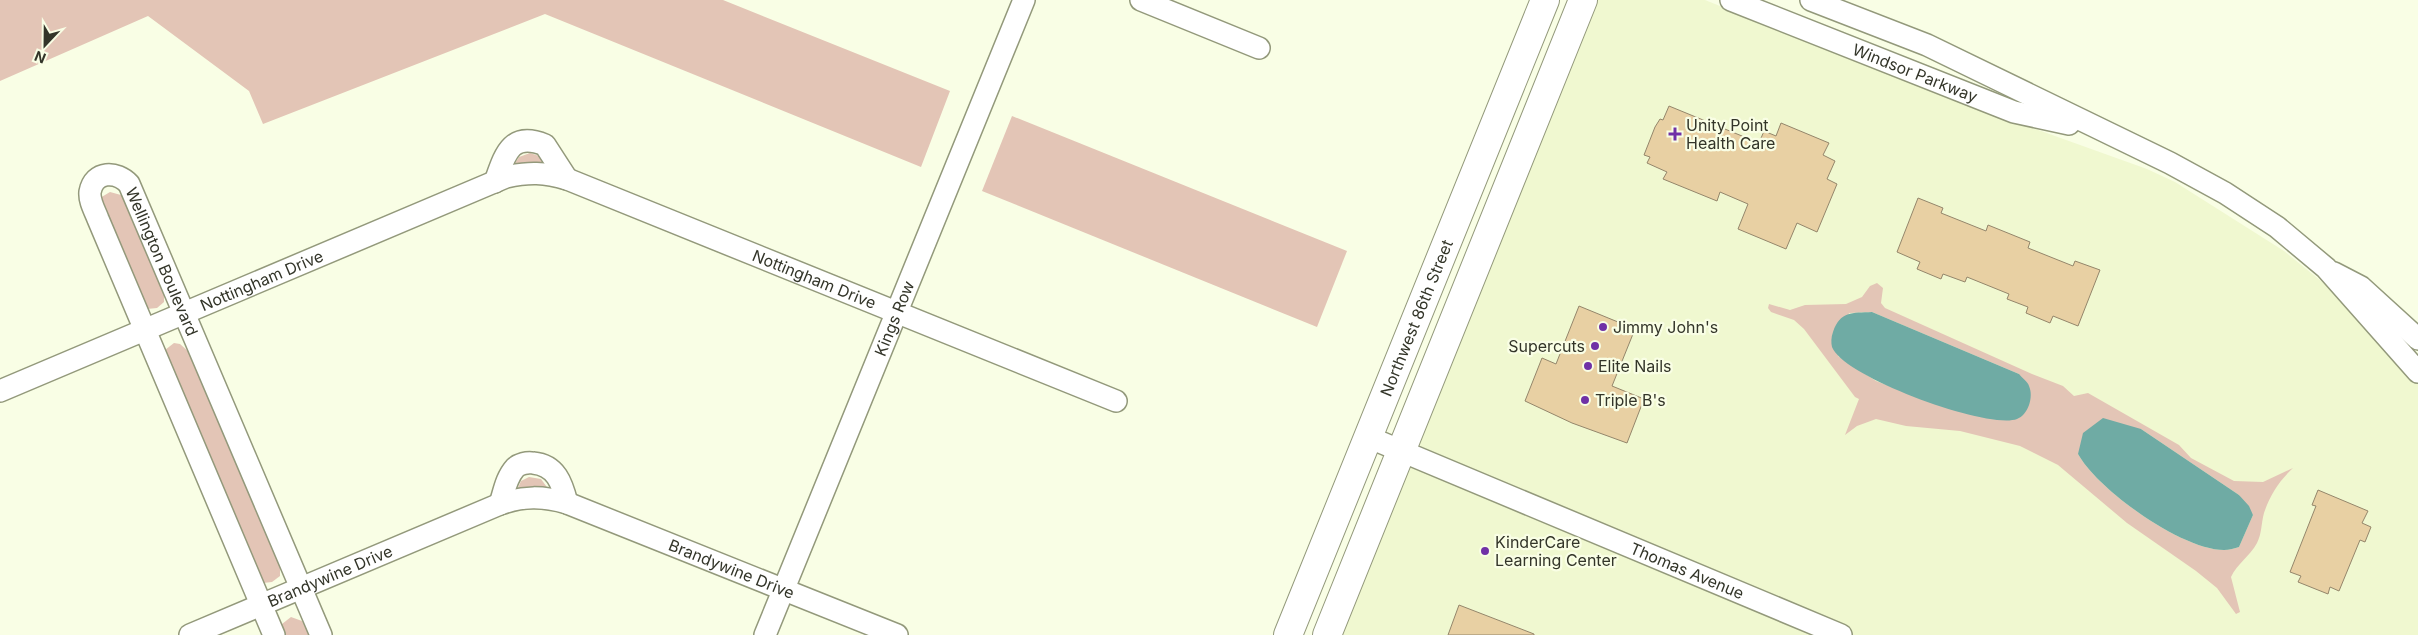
<svg xmlns="http://www.w3.org/2000/svg" width="2418" height="635" font-family="Inter,sans-serif">
<style>
.built{fill:#f0f8d0}
.green{fill:#e3c5b6;fill-rule:evenodd}
.water{fill:#6faba4}
.building{fill:#e8d0a3;stroke:#94866b}
.lines{fill:none;stroke-linecap:round;stroke-linejoin:round}
.minor-casing{stroke:#93997b;stroke-width:24}
.secondary-casing{stroke:#93997b;stroke-width:30}
.minor{stroke:#fff;stroke-width:21}
.secondary{stroke:#fff;stroke-width:28}
.poi-dot{fill:#7031a6;stroke:#f9fee5;stroke-width:2}
.labels{text-anchor:middle;stroke-width:4.5;stroke-linejoin:round;paint-order:stroke}
.street-label{font-size:16px;fill:#333529;stroke:#f9fee5}
.poi-label{font-size:16px;fill:#333529;stroke:#f9fee5;text-anchor:start}
</style>
<rect width="100%" height="100%" fill="#f9fee5"/>
<!-- built -->
<path class="built" d="M1595 0H1705L1949 98 2147 169 2175 182 2284 251 2342 298 2418 379V635H1339Z"/>
<!-- green -->
<g class="green">
<path d="M0 0H723L950 91 921 167 545 14 263 124 249 91 148 16 0 81Z"/>
<path d="M1012 116 1347 251 1317 327 982 191Z"/>
<path d="M530 153 542 157 546 166 514 165 519 157Z"/>
<path d="M110 192 121 195 125 200 164 292V302L157 308 147 309 100 198Z"/>
<path d="M1877 283 1883 288 1881 303 1885 308 2032 374 2063 386 2074 396 2088 393 2179 445 2191 458 2234 481 2263 482 2293 468C2279 481 2270 495 2264 513 2261 524 2262 533 2257 543 2250 556 2237 564 2231 577L2240 612 2236 614 2217 588 2196 571 2127 523 2058 465 2020 446 1960 431 1906 426 1876 419 1857 426 1845 435 1859 399 1855 397 1804 329 1794 320 1771 312 1768 308 1769 304 1790 310 1805 305 1846 304 1862 297 1870 286ZM1872 312 2019 374 1944 407 1876 381 1838 356 1849 313ZM2141 429 2239 495 2253 515 2239 547C2235 548 2229 550 2224 550 2182 550 2098 490 2078 454Z"/>
<path d="M174 343 180 344 189 352 280 566V576L272 582 263 583 165 350Z"/>
<path d="M529 477 541 479 549 490H517L521 481Z"/>
<path d="M291 617 302 621 310 635H281L282 624Z"/>
</g>
<!-- water -->
<g class="water">
<path d="M1872 312 2019 374C2022 378 2028 382 2029 386 2034 397 2028 415 2017 419 1988 430 1843 377 1832 347 1831 343 1831 337 1833 332 1840 311 1852 313 1872 312Z"/>
<path d="M2103 418 2141 429 2239 495 2249 506 2253 515 2239 547C2235 548 2229 550 2224 550 2182 550 2098 490 2078 454L2083 433Z"/>
</g>
<!-- building -->
<g class="building">
<path d="M1669 106 1759 143 1764 131 1776 136 1781 123 1829 143 1823 155 1835 161 1827 179 1837 184 1817 232 1797 223 1786 249 1738 229 1748 204 1720 192 1717 201 1663 179 1667 172 1647 163 1650 157 1644 155 1655 127 1660 119 1663 120Z"/>
<path d="M1918 198 1943 208 1941 213 1986 231 1988 225 2030 242 2028 248 2073 266 2075 261 2100 270 2078 326 2053 316 2050 323 2026 313 2028 307 2007 299 2009 294 1967 277 1965 282 1943 274 1941 279 1917 269 1920 262 1897 252Z"/>
<path d="M1579 306 1635 329 1612 386 1644 399 1627 443 1572 423 1525 401 1542 358 1556 364Z"/>
<path d="M2318 490 2368 511 2362 523 2371 527 2365 542 2360 540 2339 591 2330 587 2328 594 2298 582 2301 576 2290 572 2316 506 2312 505Z"/>
<path d="M1459 605 1534 634V635H1448Z"/>
</g>
<g class="lines">
<!-- minor casing -->
<g class="minor-casing">
<g id="minor">
<path d="M1141 0 1259 48"/>
<path id="s1" d="M1731 0 2014 112 2069 124"/>
<path d="M1811 0 1927 45 2170 163 2225 193 2277 227 2326 268 2418 372"/>
<path d="M495 182C505 154 511 131 545 145L567 179"/>
<path d="M2334 273 2361 287 2418 339"/>
<path id="s2" d="M0 391 506 177C528 172 545 172 567 179L1116 401"/>
<path id="s3" d="M1368 437 1841 635"/>
<path d="M500 504C504 492 506 478 515 468 519 464 527 462 533 463 556 465 562 483 567 503"/>
<path id="s4" d="M190 635 500 504C523 496 543 496 567 503L897 635"/>
<path id="s5" d="M274 635 98 219C95 211 89 201 90 192 94 170 117 171 129 184L321 635"/>
<path id="s6" d="M765 635 1024 0"/>
</g>
</g>
<!-- secondary casing -->
<g class="secondary-casing">
<g id="secondary">
<path id="s7" d="M1288 635 1545 0"/>
<path d="M1327 635 1583 0"/>
</g>
</g>
<!-- minor -->
<use href="#minor" class="minor"/>
<!-- secondary -->
<use href="#secondary" class="secondary"/>
</g>
<!-- markers -->
<g class="poi-dot">
<path d="M1672.5 126.5h5v5h5v5h-5v5h-5v-5h-5v-5h5z"/>
<circle cx="1603" cy="327" r="5"/>
<circle cx="1595" cy="346" r="5"/>
<circle cx="1588" cy="366" r="5"/>
<circle cx="1585" cy="400" r="5"/>
<circle cx="1485" cy="551" r="5"/>
</g>
<g class="labels">
<!-- street labels -->
<g class="street-label">
<text dy="6" stroke="none"><textPath href="#s1" startOffset="198">Windsor Parkway</textPath></text>
<text dy="6" stroke="none"><textPath href="#s5" startOffset="615">Wellington Boulevard</textPath></text>
<text dy="6" stroke="none"><textPath href="#s2" startOffset="878">Nottingham Drive</textPath></text>
<text dy="6" stroke="none"><textPath href="#s2" startOffset="284">Nottingham Drive</textPath></text>
<text dy="6" stroke="none"><textPath href="#s7" startOffset="342">Northwest 86th Street</textPath></text>
<text dy="6" stroke="none"><textPath href="#s6" startOffset="342">Kings Row</textPath></text>
<text dy="6" stroke="none"><textPath href="#s4" startOffset="582">Brandywine Drive</textPath></text>
<text dy="6" stroke="none"><textPath href="#s3" startOffset="346">Thomas Avenue</textPath></text>
<text dy="6" stroke="none"><textPath href="#s4" startOffset="152">Brandywine Drive</textPath></text>
</g>
<!-- poi labels -->
<g class="poi-label">
<text x="1686" y="131">Unity Point<tspan x="1686" dy="18">Health Care</tspan></text>
<text x="1613" y="333">Jimmy John's</text>
<text x="1585" y="352" text-anchor="end">Supercuts</text>
<text x="1598" y="372">Elite Nails</text>
<text x="1595" y="406">Triple B's</text>
<text x="1495" y="548">KinderCare<tspan x="1495" dy="18">Learning Center</tspan></text>
</g>
</g>
<!-- north arrow -->
<g transform="translate(45 45) rotate(202)" stroke="#f9fee5" stroke-width="4" paint-order="stroke">
<path d="M0-4L9 19L0 12L-9 19Z" fill="#333529"/>
<text y="-8" font-size="14" font-weight="bold" text-anchor="middle" fill="#333529">N</text>
</g>
</svg>
